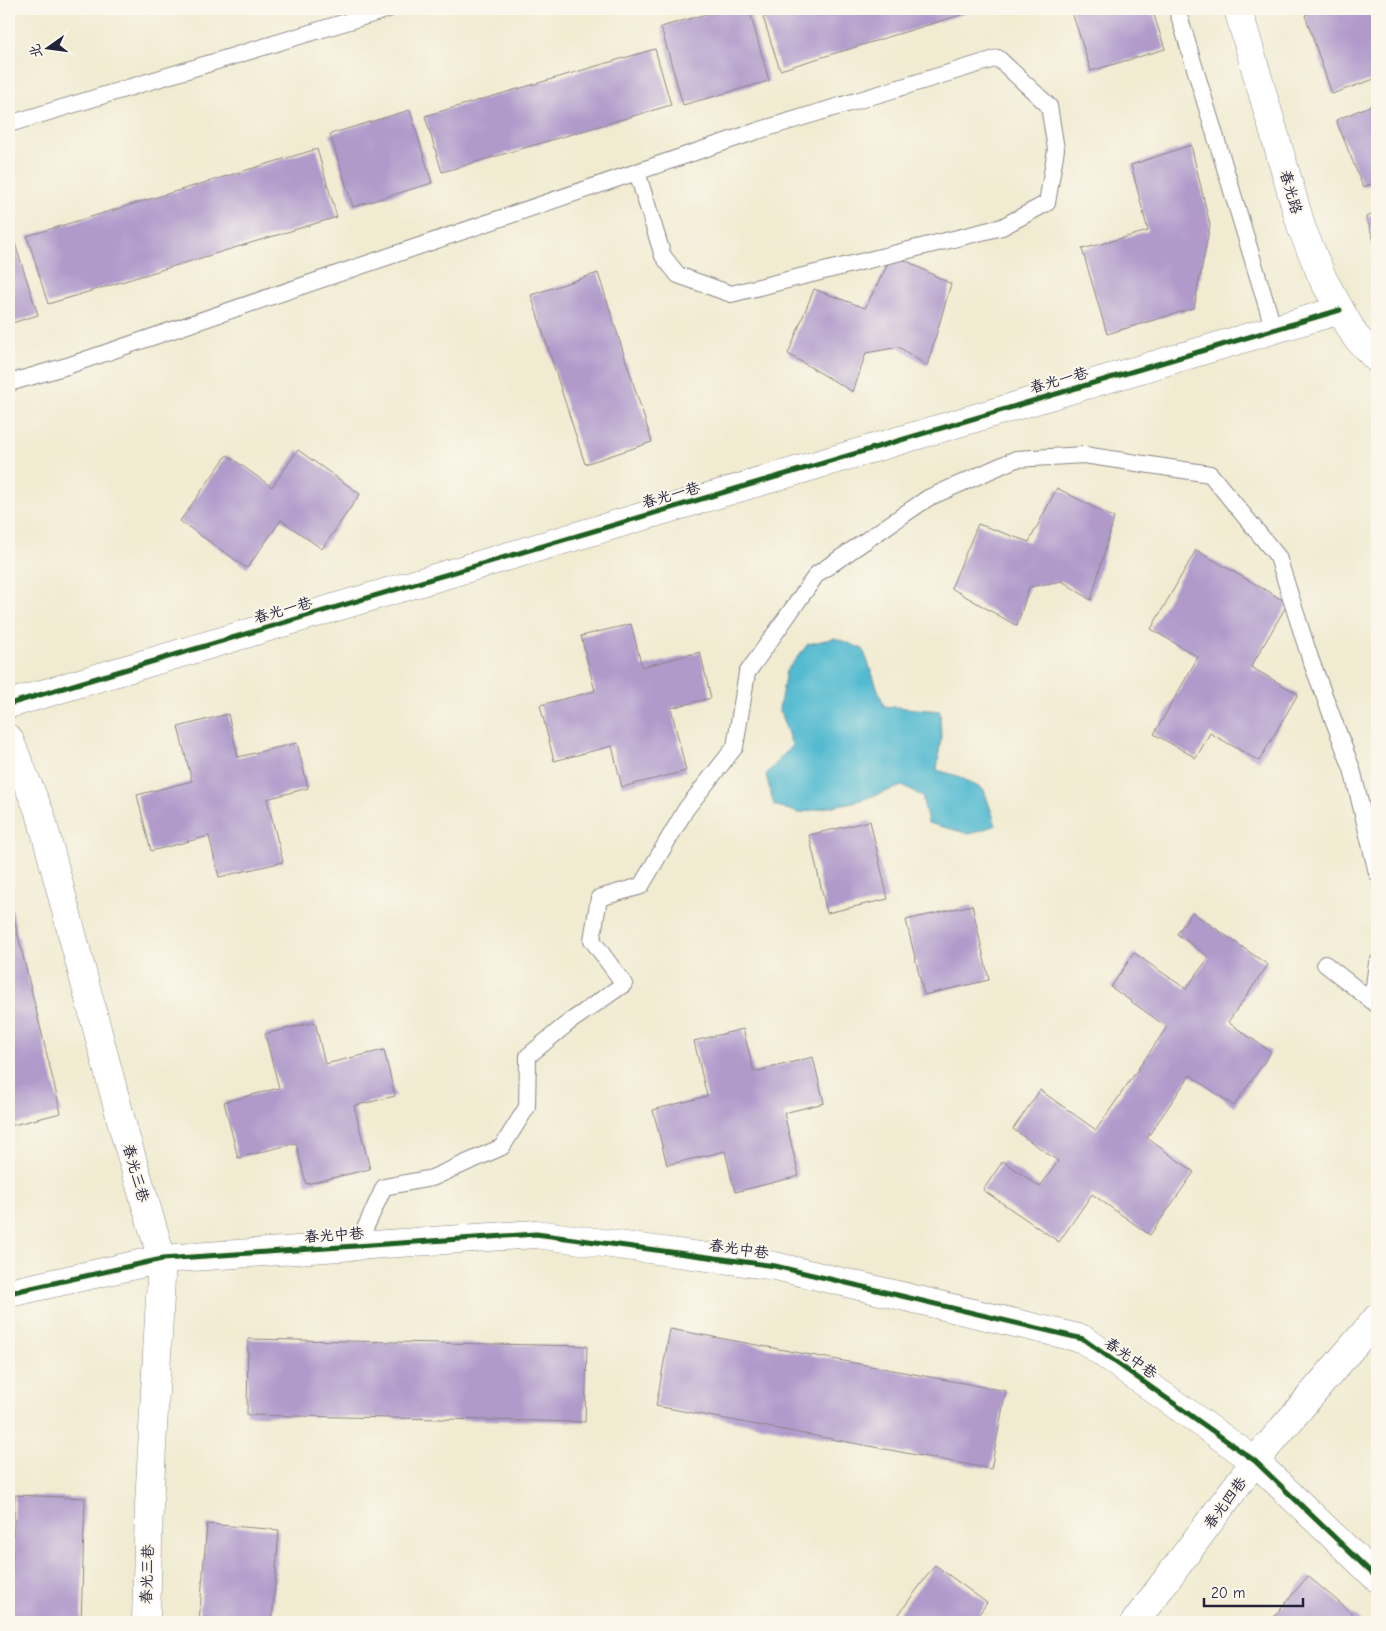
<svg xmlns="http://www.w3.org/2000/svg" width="1386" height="1631" font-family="'Comic Neue','LXGW WenKai TC',sans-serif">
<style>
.water{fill:#53bad0;stroke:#3a6e86}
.building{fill:#af9aca}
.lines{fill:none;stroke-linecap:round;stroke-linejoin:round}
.lane-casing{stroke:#8a8686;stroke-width:18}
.street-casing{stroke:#8a8686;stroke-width:29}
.lane{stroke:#fff;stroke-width:16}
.street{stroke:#fff;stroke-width:28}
.cycleway-casing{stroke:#fbf7ec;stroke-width:8}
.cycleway{stroke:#1b5e20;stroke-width:5}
.labels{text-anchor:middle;stroke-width:4;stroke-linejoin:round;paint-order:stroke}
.street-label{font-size:15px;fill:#22223b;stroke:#fbf7ec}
</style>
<rect width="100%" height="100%" fill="#fbf7ec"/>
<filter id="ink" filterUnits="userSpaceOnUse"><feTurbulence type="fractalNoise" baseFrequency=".02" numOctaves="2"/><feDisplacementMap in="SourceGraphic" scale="10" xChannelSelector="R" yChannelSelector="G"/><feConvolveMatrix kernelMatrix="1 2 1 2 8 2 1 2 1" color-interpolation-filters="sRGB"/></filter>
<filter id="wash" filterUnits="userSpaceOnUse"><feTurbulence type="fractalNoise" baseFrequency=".0096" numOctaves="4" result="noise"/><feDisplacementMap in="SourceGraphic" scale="20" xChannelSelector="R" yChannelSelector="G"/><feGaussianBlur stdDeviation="1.12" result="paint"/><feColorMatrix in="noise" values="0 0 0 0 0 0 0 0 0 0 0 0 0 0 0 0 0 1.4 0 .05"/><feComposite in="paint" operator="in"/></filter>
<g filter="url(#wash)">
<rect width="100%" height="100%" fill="#f1ebd1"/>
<!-- water -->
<path class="water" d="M835 638 863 649 884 706 940 711 941 737 937 770 958 776 984 790 996 825 970 834 928 823 922 796 902 786 858 801 799 813 774 805 766 775 792 745 779 709 786 671 808 644Z"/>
<g id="blocks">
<!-- building -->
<g class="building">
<path d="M724 9H749L769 81 683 105 661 27Z"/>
<path d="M789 9H976L977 10 780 70 763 17Z"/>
<path d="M1071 9H1152L1165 49 1091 71Z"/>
<path d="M1323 9H1375L1377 14V78L1332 94 1305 15Z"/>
<path d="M655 49 671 105 442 172 425 116Z"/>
<path d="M1377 103V182L1363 187 1336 120Z"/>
<path d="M410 110 432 183 353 207 330 134Z"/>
<path d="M1191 145 1210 225 1194 308 1107 334 1082 249 1148 231 1131 165Z"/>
<path d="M317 149 337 217 48 304 27 236Z"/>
<path d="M1377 213V250L1366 217Z"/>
<path d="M9 225 38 315 9 324Z"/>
<path d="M893 254 951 284 927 366 899 347 866 353 853 392 788 354 814 289 865 308Z"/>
<path d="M598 273 652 442 585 464 531 295Z"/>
<path d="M298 450 360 494 322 549 281 520 247 568 180 521 227 455 272 487Z"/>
<path d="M1057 488 1114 518 1091 600 1062 581 1029 587 1017 626 951 588 978 524 1029 542Z"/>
<path d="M1196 550 1288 603 1251 667 1298 694 1259 761 1210 733 1196 758 1154 734 1198 657 1151 629Z"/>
<path d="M631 624 642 667 700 652 711 698 671 708 686 771 622 787 612 746 554 761 540 705 595 691 581 636Z"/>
<path d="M228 714 238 757 297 743 308 788 267 799 283 862 219 877 209 836 151 851 137 795 192 781 178 727Z"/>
<path d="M870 821 888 899 827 913 809 835Z"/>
<path d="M9 898 61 1113 9 1126Z"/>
<path d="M972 905 989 980 924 995 906 920Z"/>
<path d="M1192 912 1268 965 1228 1022 1271 1052 1234 1106 1190 1075 1147 1138 1194 1172 1150 1235 1092 1194 1059 1242 983 1190 1003 1161 1040 1187 1058 1161 1013 1129 1040 1090 1096 1130 1167 1027 1111 987 1134 953 1186 989 1209 957 1177 934Z"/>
<path d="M315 1022 325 1064 384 1050 395 1096 354 1106 370 1169 306 1184 296 1143 238 1158 224 1102 279 1088 265 1034Z"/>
<path d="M743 1029 754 1072 813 1057 824 1103 784 1113 799 1176 735 1192 725 1151 667 1165 653 1110 707 1096 694 1041Z"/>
<path d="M670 1329 1006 1391 991 1469 656 1406Z"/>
<path d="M248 1339 587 1346 585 1422 247 1415Z"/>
<path d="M15 1495 85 1498 81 1622H10Z"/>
<path d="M207 1524 279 1530 272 1622H199Z"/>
<path d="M935 1565 987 1603 973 1622H893Z"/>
<path d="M1308 1576 1362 1622H1271L1270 1621Z"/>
</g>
</g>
</g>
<g filter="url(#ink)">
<use href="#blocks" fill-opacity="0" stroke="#8a8686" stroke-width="1"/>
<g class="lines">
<!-- lane casing -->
<g class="lane-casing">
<g id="lane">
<path d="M1177 9 1274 330"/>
<path d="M9 124 389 9"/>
<path d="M9 383 67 366 757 131 998 58 1049 106 1056 149 1047 203 1002 227 731 294 678 275 663 256 637 172"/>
<path d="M1325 964 1377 1005"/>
<path d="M1372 1001 1377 963"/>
<path d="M357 1246 384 1187 432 1178 502 1147 527 1107 528 1056 568 1023 624 984 592 940 599 898 641 886 686 809 735 747 747 673 817 574 928 498 1016 459 1084 455 1210 474 1278 557 1310 658 1352 769 1377 873"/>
</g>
</g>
<!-- street casing -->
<g class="street-casing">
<g id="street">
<path d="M1238 9 1302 229 1323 279 1355 336 1377 359"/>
<path d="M9 704 1340 310"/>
<path d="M9 739 41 816 125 1135 162 1259 149 1505 146 1622"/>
<path d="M9 1293 162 1259 536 1234 775 1266 1083 1339 1255 1461 1377 1578"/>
<path d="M1135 1622 1255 1461 1377 1318"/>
</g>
</g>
<!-- lane -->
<use href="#lane" class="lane"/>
<!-- street -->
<use href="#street" class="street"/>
<!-- cycleway casing -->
<g class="cycleway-casing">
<g id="cycleway">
<path d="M9 704 1340 310"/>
<path d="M9 1293 162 1259 536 1234 775 1266 1083 1339 1255 1461 1377 1578"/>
</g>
</g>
<!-- cycleway -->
<use href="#cycleway" class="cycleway"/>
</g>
</g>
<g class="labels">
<!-- street labels -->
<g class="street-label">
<text transform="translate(1291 192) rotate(74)" y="5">春光路</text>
<text transform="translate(1059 380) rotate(-16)" y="5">春光一巷</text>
<text transform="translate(671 495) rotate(-16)" y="5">春光一巷</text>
<text transform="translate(283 610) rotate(-16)" y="5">春光一巷</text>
<text transform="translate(136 1173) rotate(74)" y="5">春光三巷</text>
<text transform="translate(334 1235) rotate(-4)" y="5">春光中巷</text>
<text transform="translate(739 1249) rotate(8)" y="5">春光中巷</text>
<text transform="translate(1131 1358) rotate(35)" y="5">春光中巷</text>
<text transform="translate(1225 1503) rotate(-53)" y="5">春光四巷</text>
<text transform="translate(147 1574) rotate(-88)" y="5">春光三巷</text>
</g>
</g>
<!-- margin -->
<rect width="1386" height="1631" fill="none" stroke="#fbf7ec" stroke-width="30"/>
<!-- north arrow -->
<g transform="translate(48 48) rotate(256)" stroke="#fbf7ec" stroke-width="4" paint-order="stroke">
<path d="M0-4L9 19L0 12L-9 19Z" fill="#22223b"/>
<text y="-8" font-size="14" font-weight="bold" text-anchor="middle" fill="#22223b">北</text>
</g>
<!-- scale -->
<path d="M1204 1598v8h99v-8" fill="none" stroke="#22223b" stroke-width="2.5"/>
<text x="1211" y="1598" font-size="15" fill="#22223b" stroke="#fbf7ec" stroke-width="4" paint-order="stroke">20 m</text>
</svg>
